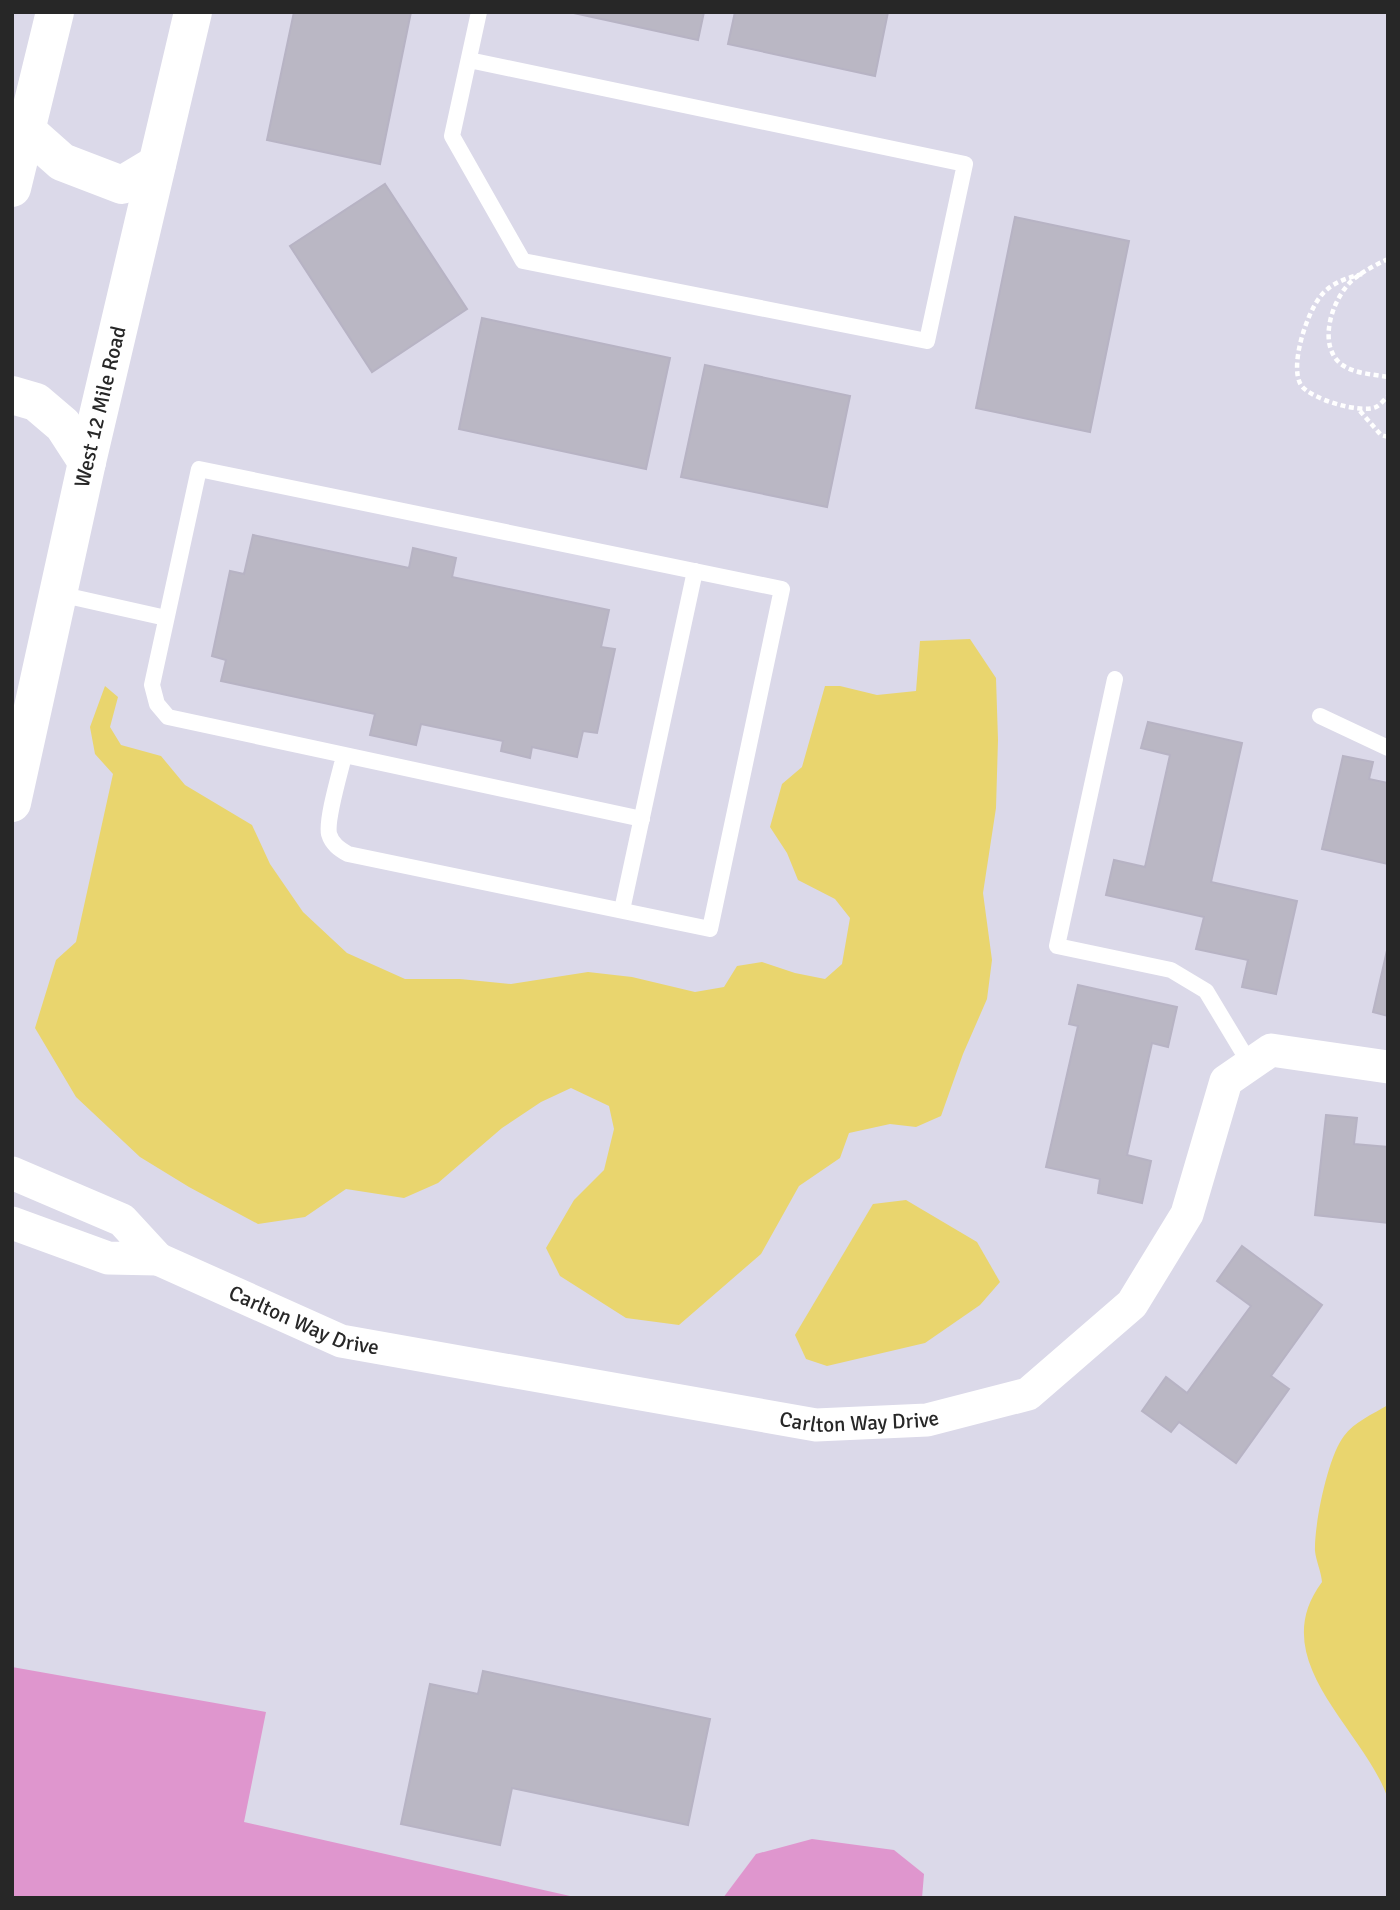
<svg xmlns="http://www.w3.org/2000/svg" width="1400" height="1910" font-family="Signika,sans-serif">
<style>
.green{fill:#df96ce}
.water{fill:#e9d56e}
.building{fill:#bab7c4;stroke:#b7b3c4;stroke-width:2}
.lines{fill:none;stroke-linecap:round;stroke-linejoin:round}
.path{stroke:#fff;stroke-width:4.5;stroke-dasharray:5 3.5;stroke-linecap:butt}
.service{stroke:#fff;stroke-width:16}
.minor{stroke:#fff;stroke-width:33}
.secondary{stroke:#fff;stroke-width:38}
.labels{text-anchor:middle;stroke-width:7;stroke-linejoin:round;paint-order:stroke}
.street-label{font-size:21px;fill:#272727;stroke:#fff}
</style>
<rect width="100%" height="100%" fill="#dbd9e9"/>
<!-- green -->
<g class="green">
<path d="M12 1667 266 1712 244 1822 579 1898H12Z"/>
<path d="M812 1839 894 1850 924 1874 922 1898H723L756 1854Z"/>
</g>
<!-- water -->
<g class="water">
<path d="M970 639 996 678 998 740 996 808 983 893 992 960 987 999 963 1054 941 1116 916 1127 890 1124 849 1133 840 1158 799 1186 761 1254 679 1325 626 1318 560 1276 546 1248 574 1200 604 1170 614 1129 609 1106 571 1088 541 1102 502 1128 438 1183 404 1198 346 1189 305 1217 258 1224 189 1187 140 1157 76 1097 35 1028 56 960 76 942 113 774 95 754 90 727 105 686 118 697 110 727 121 745 161 756 185 785 252 825 270 864 303 912 347 953 405 979H460L511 984 588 972 632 977 695 992 724 987 737 966 762 962 795 973 825 979 842 964 850 918 835 899 798 880 787 853 770 827 782 784 802 767 825 686H840L877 695 916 691 920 641Z"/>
<path d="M906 1200 977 1242 1000 1282 980 1305 925 1343 827 1366 806 1359 795 1335 873 1204Z"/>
<path d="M1388 1405V1799C1365 1729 1263 1661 1322 1582 1321 1571 1316 1561 1315 1551 1314 1525 1328 1456 1344 1436 1354 1422 1373 1414 1388 1405Z"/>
</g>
<!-- building -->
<g class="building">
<path d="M294 12H411L380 164 267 140Z"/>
<path d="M569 12H704L698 40Z"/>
<path d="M735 12H888L875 76 728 44Z"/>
<path d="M385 184 467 309 372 372 290 246Z"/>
<path d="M1015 217 1129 241 1090 432 976 408Z"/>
<path d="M482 318 670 358 646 469 459 429Z"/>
<path d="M705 365 850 396 827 507 681 477Z"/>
<path d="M253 535 409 568 413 548 456 558 452 577 609 610 601 647 615 649 597 733 583 731 577 757 532 747 530 758 501 751 503 741 421 724 416 745 370 735 375 714 221 681 226 660 212 656 230 571 244 574Z"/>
<path d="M1148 722 1242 743 1211 882 1297 901 1276 994 1242 987 1248 960 1196 949 1204 917 1106 895 1114 860 1145 867 1170 755 1141 748Z"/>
<path d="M1343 756 1373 762 1369 779 1388 783V864L1322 849Z"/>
<path d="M1388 946V1016L1373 1012Z"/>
<path d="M1078 985 1177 1007 1168 1047 1152 1043 1127 1155 1151 1161 1142 1203 1098 1193 1100 1179 1046 1167 1078 1026 1069 1024Z"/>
<path d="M1326 1115 1357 1118 1354 1144 1388 1147V1223L1315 1215Z"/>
<path d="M1242 1246 1322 1305 1271 1376 1289 1389 1236 1463 1179 1422 1171 1432 1142 1411 1166 1377 1187 1393 1251 1306 1217 1281Z"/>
<path d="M483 1671 710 1719 688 1825 512 1788 500 1845 401 1824 430 1684 478 1694Z"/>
</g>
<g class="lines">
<!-- path -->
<g class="path">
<path d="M1388 259C1377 264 1364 271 1355 278 1333 295 1316 344 1341 364 1354 374 1373 374 1388 377"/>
<path d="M1362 274C1347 278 1330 283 1320 297 1307 313 1289 366 1301 385 1310 399 1361 414 1376 407 1380 405 1385 399 1388 396"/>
<path d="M1360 411 1381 435 1388 437"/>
</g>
<!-- service -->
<g class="service">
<path d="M469 60 965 164 927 341 523 261 452 136 479 12"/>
<path d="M59 594 166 618"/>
<path d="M1115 679 1057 946 1171 970 1206 991 1250 1064"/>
<path d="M1320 716 1388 748"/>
<path d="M344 756C340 773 326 819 329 834 332 844 339 849 348 854L710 929 782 589 199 469 152 685 157 704 168 717 642 819"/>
<path d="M622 910 695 571"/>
</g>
<!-- minor -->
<g class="minor">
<path d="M12 1173 122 1220 158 1259 108 1258 12 1223"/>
<path id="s1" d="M158 1259 341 1341 816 1425 927 1420 1028 1394 1132 1304 1187 1214 1226 1081 1271 1050 1388 1067"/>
</g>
<!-- secondary -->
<g class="secondary">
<path d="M27 131 62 162 122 185 157 164"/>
<path d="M12 188 55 12"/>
<path d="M12 395 36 402 63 425 87 462"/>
<path id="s2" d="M12 803 87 462 193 12"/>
</g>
</g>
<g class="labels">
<!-- street labels -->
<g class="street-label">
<text dy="7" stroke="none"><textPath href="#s2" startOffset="406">West 12 Mile Road</textPath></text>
<text dy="7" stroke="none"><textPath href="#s1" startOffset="159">Carlton Way Drive</textPath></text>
<text dy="7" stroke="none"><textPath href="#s1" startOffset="726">Carlton Way Drive</textPath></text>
</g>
</g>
<!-- border -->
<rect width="1400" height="1910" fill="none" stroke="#272727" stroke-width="28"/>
</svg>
